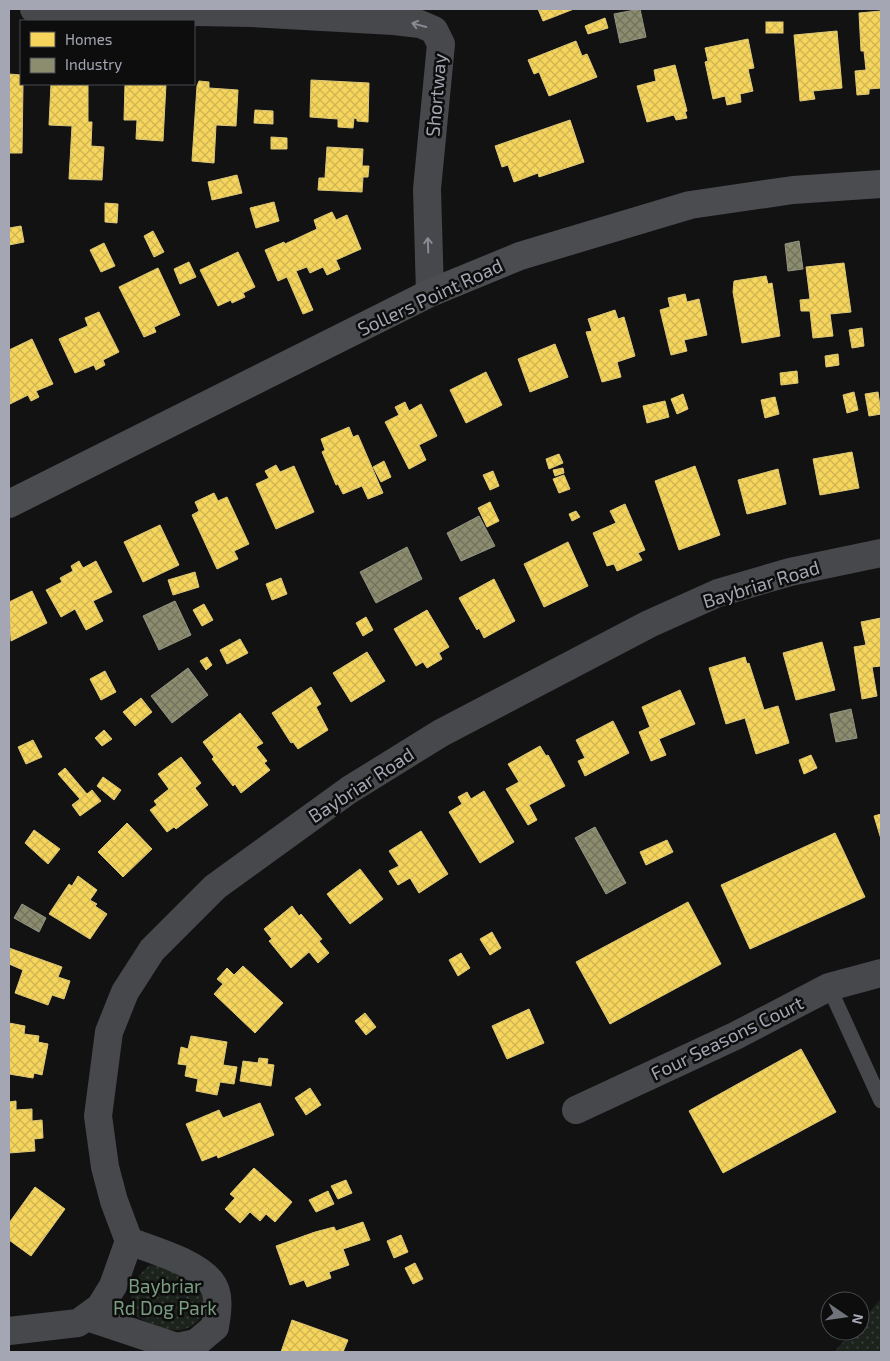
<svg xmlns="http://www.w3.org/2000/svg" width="890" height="1361" font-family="'Exo 2',sans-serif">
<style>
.park{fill:url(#park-dots)}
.homes{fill:url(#homes-cross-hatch);stroke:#ddc776}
.industry{fill:url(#industry-cross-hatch);stroke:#939483}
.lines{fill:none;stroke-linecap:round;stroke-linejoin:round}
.lane{stroke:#47484b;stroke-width:15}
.street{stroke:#47484b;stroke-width:28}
.secondary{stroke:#4b4c4f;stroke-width:28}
.oneway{stroke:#888a94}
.labels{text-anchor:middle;stroke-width:5;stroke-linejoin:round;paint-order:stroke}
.street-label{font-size:19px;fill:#a4a7b3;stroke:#0d0d0e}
.park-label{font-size:19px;fill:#7b9d80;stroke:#0d0d0e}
</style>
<defs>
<pattern id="park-dots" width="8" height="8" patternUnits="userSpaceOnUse" patternTransform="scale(1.25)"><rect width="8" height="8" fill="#1c231d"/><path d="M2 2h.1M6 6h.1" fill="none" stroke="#3a403b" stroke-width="1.8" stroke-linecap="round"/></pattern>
<pattern id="homes-cross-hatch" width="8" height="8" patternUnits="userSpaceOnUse" patternTransform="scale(1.25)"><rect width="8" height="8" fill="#f6d55c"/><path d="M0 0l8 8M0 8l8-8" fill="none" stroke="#cfb454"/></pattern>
<pattern id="industry-cross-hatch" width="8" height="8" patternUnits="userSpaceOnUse" patternTransform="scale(1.25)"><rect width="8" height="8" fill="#8c8c6e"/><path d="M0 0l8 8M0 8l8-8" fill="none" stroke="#71715d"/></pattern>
</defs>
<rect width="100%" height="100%" fill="#121213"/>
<!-- park -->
<g class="park">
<path d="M150 1265 167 1266 199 1283 207 1306C191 1344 159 1330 131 1313 129 1293 133 1278 150 1265Z"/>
<path d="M881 1299V1352H834L853 1331H860V1323Z"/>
</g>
<!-- homes -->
<g class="homes">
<path d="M538 9H574L543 21Z"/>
<path d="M881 11V88L869 89V94L857 95 855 71 866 70 864 51H861L859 13Z"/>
<path d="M605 18 608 28 588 34 585 26Z"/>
<rect x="766" y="22" width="17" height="11"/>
<path d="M837 31 842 88 813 91 815 99 800 101 794 35Z"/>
<path d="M748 39 754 68 748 69 753 91 740 94 741 102 727 105 725 96 713 99 705 62 708 61 705 48Z"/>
<path d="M576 41 582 56 587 54 597 77 549 96 539 72 534 74 528 60Z"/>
<path d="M675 65 687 111 685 112 687 118 676 120 674 115 647 122 637 86 656 81 654 70Z"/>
<path d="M9 74 21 75 23 84 22 153H9Z"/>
<path d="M311 80 369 83 368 122 357 121V119L354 118 353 128 338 127V119L310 117Z"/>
<path d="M199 81 209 82V88L238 90 236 126 216 125 214 163 192 161 197 86Z"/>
<path d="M51 84H88V122H92L91 146 104 147 102 180 69 179 72 126 49 125Z"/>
<path d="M125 84H166L163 141 136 139 137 120H124Z"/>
<path d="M255 110 273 111V124L254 123Z"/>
<path d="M570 120 584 162 539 177 538 173 514 182 508 165 502 167 495 146Z"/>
<path d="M271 137 287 138V149H271Z"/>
<path d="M327 147 363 149 362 166H369L368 177H363L362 192 318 190 319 178H325Z"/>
<path d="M237 175 242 193 212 200 208 182Z"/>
<path d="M274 202 279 221 256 228 250 208Z"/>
<path d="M105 203 118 204 117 223 105 222Z"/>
<path d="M332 212 336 220 347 215 361 249 336 260 340 269 327 275 323 267 310 273 307 267 296 271 313 310 303 314 287 277 278 281 265 250 284 242 285 244 317 229 314 220Z"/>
<path d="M21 226 24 242 9 245V228Z"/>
<path d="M153 231 164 252 154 257 144 236Z"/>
<path d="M104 243 115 266 101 272 90 250Z"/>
<path d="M238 252 255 287 243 293 245 297 232 303 231 300 218 306 200 270Z"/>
<path d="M189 262 196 277 180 284 174 269Z"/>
<path d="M844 263 851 312 830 314 833 336 813 338 810 311H801L800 300 810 299 806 267Z"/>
<path d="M158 268 180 315 154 327 156 332 144 337 119 287Z"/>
<path d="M766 276 768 284 772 283 780 336 742 343 733 292 734 281Z"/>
<path d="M685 294 687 302 699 299 707 335 684 340 687 351 671 355 660 310 670 307 668 298Z"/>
<path d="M615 310 618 319 624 317 635 356 617 362 621 377 602 382 586 332 592 331 588 319Z"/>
<path d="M99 312 119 352 103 360 105 365 96 370 94 365 75 373 59 339 88 326 85 318Z"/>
<path d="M862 328 864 346 852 348 849 330Z"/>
<path d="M32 339 53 384 36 391 39 397 31 401 28 395 10 404 9 350Z"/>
<path d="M555 344 568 377 530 392 518 359Z"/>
<path d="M838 354 839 365 826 367 825 356Z"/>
<path d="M797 371 798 383 781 385 780 373Z"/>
<path d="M486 372 502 405 466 423 450 390Z"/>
<path d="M854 392 858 410 847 413 843 395Z"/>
<path d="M878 392 881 414 869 416 865 394Z"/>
<path d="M683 394 688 409 677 414 671 399Z"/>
<path d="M775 397 779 414 765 418 761 400Z"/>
<path d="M665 401 669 417 647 423 643 406Z"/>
<path d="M405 402 409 411 421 404 437 436 419 445 426 460 409 469 385 422 399 415 395 407Z"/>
<path d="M349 427 353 437 358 435 383 493 368 499 362 486 343 494 338 484 336 485 322 452 325 450 321 439Z"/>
<path d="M852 452 859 488 820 495 813 459Z"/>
<path d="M559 454 563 463 549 469 546 459Z"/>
<path d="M384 461 391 477 381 482 373 467Z"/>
<path d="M276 465 280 472 294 466 314 512 276 529 256 484 269 478 265 471Z"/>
<path d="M695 466 720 535 679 550 655 481Z"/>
<path d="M563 468 564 473 555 476 553 470Z"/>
<path d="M778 469 786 504 747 514 738 480Z"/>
<path d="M493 471 499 486 490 490 483 475Z"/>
<path d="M564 475 570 489 559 493 553 479Z"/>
<path d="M214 493 218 501 227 497 249 544 234 551 238 559 217 569 192 515 199 511 195 502Z"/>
<path d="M490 502 499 521 487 527 478 508Z"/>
<path d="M625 504 645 550 638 553 642 560 617 571 614 564 607 566 593 533 616 523 610 511Z"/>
<path d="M576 511 580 517 572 521 569 514Z"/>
<path d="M160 525 179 565 143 582 124 542Z"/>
<path d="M568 542 588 586 544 607 524 564Z"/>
<path d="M79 561 83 568 96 561 112 592 93 601 103 621 86 630 75 609 61 617 46 590 62 582 60 578 73 571 71 566Z"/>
<path d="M195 572 199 587 173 595 168 580Z"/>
<path d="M281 578 287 594 272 600 266 584Z"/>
<path d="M494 579 515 621 484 638 479 628 477 630 459 598Z"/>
<path d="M32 591 47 623 11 641 9 602Z"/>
<path d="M204 604 213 620 202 626 193 610Z"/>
<path d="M427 610 449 647 439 653 442 659 427 668 423 662 416 666 394 629Z"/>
<path d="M366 617 373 630 363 636 356 623Z"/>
<path d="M881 618V666L872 667 877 696 862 699 854 647 866 645 861 622Z"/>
<path d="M240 639 248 653 227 664 220 650Z"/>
<path d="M822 642 835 690 796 700 783 653Z"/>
<path d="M367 652 385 681 351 702 333 673Z"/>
<path d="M207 657 212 665 206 670 200 661Z"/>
<path d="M745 657 747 664 749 663 764 710 778 706 789 743 756 754 745 718 726 724 709 668Z"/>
<path d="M105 671 116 692 101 700 90 679Z"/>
<path d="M311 687 321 704 316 707 328 730 298 749 293 742 291 743 272 713Z"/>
<path d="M680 690 695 724 659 739 666 755 651 761 639 732 650 727 642 707Z"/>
<path d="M141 698 152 712 135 726 123 712Z"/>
<path d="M240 713 263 743 256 747 267 761 264 763 270 770 241 793 235 784 233 786 212 759 214 757 203 742Z"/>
<path d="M613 721 629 753 585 776 578 761 585 758 576 740Z"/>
<path d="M104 730 112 739 102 746 95 738Z"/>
<path d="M33 740 42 757 26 764 18 747Z"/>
<path d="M540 746 546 756 548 755 565 786 529 805 537 820 528 825 506 789 519 782 508 764Z"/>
<path d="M811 755 817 768 804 774 799 760Z"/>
<path d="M181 757 201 783 195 788 208 805 176 829 174 827 167 832 150 810 157 805 154 801 169 789 158 774Z"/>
<path d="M65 768 87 794 92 790 101 801 80 816 72 805 80 799 58 774Z"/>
<path d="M103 777 121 790 114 800 97 786Z"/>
<path d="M484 791 514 842 480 863 449 812 462 804 458 797 467 792 471 799Z"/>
<path d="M881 814V839L874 816Z"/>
<path d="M127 823 152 849 123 877 98 852Z"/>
<path d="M34 830 60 849 48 864 25 843Z"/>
<path d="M421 831 448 874 419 893 410 878 398 885 389 871 399 866 389 851Z"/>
<path d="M835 833 865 897 750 949 721 885Z"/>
<path d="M667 840 673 852 646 865 640 852Z"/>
<path d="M360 869 383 899 350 924 327 894Z"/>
<path d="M78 876 97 890 90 900 97 904 95 906 107 914 90 939 49 914 69 884 72 886Z"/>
<path d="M688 902 721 964 610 1024 576 962Z"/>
<path d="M292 906 299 916 301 914 322 939 319 941 329 953 318 963 309 952 291 968 269 941 272 939 264 929Z"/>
<path d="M492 932 501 948 490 955 480 939Z"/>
<path d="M9 948 62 967 58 977 70 981 64 999 52 995 48 1005 15 993 23 970 9 964Z"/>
<path d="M461 953 470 968 458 976 449 960Z"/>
<path d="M243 966 283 1003 255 1033 214 994 223 984 217 979 227 968 234 975Z"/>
<path d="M529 1009 544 1043 507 1059 492 1026Z"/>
<path d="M365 1013 376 1027 366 1035 355 1021Z"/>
<path d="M9 1023 25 1026 24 1034 39 1036 38 1042 48 1044 42 1075 34 1073 33 1078 9 1074Z"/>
<path d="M191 1036 227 1042 223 1065 237 1067 234 1084 220 1082 217 1095 196 1091 198 1079 185 1076 187 1065 178 1064 181 1047 188 1049Z"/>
<path d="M801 1049 836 1112 723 1173 689 1111Z"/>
<path d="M259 1058 268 1059 267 1064 274 1065 271 1086 240 1081 243 1061 258 1063Z"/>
<path d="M310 1088 321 1105 306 1115 295 1098Z"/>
<path d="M16 1101V1110L32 1109V1121L42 1120 43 1138 34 1139 35 1151 9 1153V1102Z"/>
<path d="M260 1103 274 1135 218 1158 217 1155 202 1161 186 1124 219 1110 223 1118Z"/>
<path d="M254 1168 292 1202 275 1222 266 1214 260 1221 250 1212 240 1223 225 1209 235 1198 230 1194Z"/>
<path d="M346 1180 352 1193 338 1199 331 1186Z"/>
<path d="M35 1187 65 1209 31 1256 9 1240V1223Z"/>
<path d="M328 1191 334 1204 316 1212 309 1200Z"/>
<path d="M363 1222 370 1240 343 1249 349 1265 329 1272 331 1278 307 1287 304 1280 290 1285 276 1246 315 1232 334 1227 336 1231Z"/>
<path d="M401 1235 408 1252 394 1258 387 1241Z"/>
<path d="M415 1263 423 1279 413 1284 405 1268Z"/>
<path d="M292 1320 348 1340 343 1352H281Z"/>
</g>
<!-- industry -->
<g class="industry">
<path d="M640 9 646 37 620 43 614 14Z"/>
<path d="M799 241 803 269 788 271 785 244Z"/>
<path d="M479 516 495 546 461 561 447 533Z"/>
<path d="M407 547 422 579 376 603 360 572Z"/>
<path d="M175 601 191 635 159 650 143 616Z"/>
<path d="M188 668 208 695 172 723 151 696Z"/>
<path d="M851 709 857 738 836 742 830 714Z"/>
<path d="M595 827 626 883 606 894 575 838Z"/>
<path d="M22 904 46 918 39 932 14 918Z"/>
</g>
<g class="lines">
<!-- lane -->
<path class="lane" d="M829 987 881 1101"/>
<!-- street -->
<g class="street">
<path d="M34 9 251 13 394 21 420 24 434 30 441 44 427 189 430 293"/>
<path d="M576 1110 735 1036 829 987 881 973"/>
<path d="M87 1317 177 1347 196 1343 215 1327C217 1314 221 1294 211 1282 196 1262 152 1250 129 1241"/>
<path d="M9 1331 78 1323 100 1307 113 1286 129 1241 114 1201 105 1167 98 1116 109 1032 125 992 152 950 215 887 349 790 441 733 649 624 718 593 790 572 881 553"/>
</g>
<!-- secondary -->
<path class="secondary" d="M9 504 430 293 520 256 690 205 793 190 881 184"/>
</g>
<!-- one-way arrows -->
<defs><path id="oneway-shaft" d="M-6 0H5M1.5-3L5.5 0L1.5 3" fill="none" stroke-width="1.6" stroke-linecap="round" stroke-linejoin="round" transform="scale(1.25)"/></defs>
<g class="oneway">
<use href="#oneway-shaft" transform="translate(419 25) rotate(-165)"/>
<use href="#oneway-shaft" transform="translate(428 245) rotate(-92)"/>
</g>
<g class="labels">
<!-- street labels -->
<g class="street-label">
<text transform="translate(436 95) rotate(-85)" y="7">Shortway</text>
<text transform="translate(430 297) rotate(-25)" y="7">Sollers Point Road</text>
<text transform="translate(761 584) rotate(-17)" y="7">Baybriar Road</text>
<text transform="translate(361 785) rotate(-33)" y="7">Baybriar Road</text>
<text transform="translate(727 1038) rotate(-26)" y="7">Four Seasons Court</text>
</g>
<!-- park labels -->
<g class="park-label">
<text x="165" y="1293">Baybriar<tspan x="165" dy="22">Rd Dog Park</tspan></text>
</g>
</g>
<!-- border -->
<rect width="890" height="1361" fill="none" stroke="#a4a7b3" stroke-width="20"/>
<!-- legend -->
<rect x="20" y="20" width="175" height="65" fill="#0d0d0e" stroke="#494b50"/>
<rect x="30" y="32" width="25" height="15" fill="#f6d55c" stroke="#494b50"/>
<text x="65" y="45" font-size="15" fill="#a4a7b3">Homes</text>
<rect x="30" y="58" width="25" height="15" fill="#8c8c6e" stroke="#494b50"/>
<text x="65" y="70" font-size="15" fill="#a4a7b3">Industry</text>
<!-- north arrow -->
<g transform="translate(845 1316) rotate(103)"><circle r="24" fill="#0d0d0e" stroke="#494b50"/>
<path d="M0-4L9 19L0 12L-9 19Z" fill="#71737b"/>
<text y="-8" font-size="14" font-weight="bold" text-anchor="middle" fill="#a4a7b3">N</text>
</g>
</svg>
